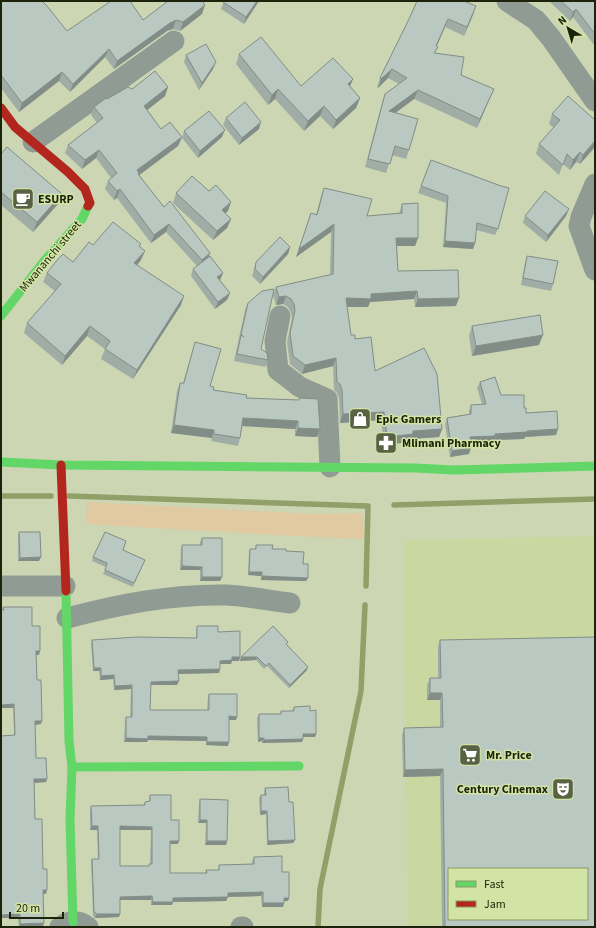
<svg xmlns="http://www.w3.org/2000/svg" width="596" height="928" font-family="'Source Sans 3',sans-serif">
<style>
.built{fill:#c9d8a1;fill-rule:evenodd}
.garden{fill:#e1c9a1}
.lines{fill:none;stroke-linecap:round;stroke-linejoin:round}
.stream{stroke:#919f68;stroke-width:5.5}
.street{stroke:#909b94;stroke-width:21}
.fast{stroke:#63d668;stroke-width:9}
.jam{stroke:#b3261e;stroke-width:9}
.wall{fill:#9fada6;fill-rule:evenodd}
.shaded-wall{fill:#828d87}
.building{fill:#b9c9c1;stroke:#828d87;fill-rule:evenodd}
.labels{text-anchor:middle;stroke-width:3;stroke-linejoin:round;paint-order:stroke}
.poi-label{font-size:12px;font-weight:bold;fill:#1d230a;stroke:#d2e4a5;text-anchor:start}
.street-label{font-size:12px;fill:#1d230a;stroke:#d2e4a5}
</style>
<rect width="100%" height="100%" fill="#ccd6b3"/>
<!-- built -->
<path class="built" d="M595 536V927H408L403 540ZM449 869H587V919H449Z"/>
<!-- garden -->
<path class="garden" d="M87 502 314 514 362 513 364 539 293 536 86 524Z"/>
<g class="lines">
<!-- stream -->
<g class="stream">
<path d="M1 496H51"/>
<path d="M69 496 368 506 366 586"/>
<path d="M394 505 595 499"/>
<path d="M318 927 320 889 361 691 365 605"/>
</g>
<!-- street -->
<g class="street">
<path d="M507 1 536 20 551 38 595 101"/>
<path d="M33 142 174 41"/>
<path d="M595 184 581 217 579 226 595 270"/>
<path d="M280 316 275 341 278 370 300 387 327 399 330 467"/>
<path d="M1 586H65"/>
<path d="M67 618C121 604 171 594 227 595 248 596 270 601 290 603"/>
<path d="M60 927C69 920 79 920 88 927"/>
<path d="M241 927H243"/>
</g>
<!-- fast -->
<g class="fast">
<path d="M1 316 45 260 82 219 88 206"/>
<path d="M1 462 61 465 415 468 454 470 595 466"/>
<path d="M66 591 69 741 72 767 70 819 73 922"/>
<path d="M72 767 299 766"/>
</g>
<!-- jam -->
<g class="jam">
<path d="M1 108 15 127 68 172 85 189 90 203 88 206"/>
<path d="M61 465 66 591"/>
</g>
</g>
<!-- wall -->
<g class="wall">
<path d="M1 1 67 31 143 20 202 14 180 31 173 29 167 31 114 69 105 57 70 92 59 81 19 112 1 88Z"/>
<path d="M224 1H259L244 24 221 9Z"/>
<path d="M549 1H595V45H594L573 17 570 21Z"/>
<path d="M476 6 464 36 445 27 436 47 435 54 461 75 494 89 490 98 477 128 414 99 395 113 409 150 406 159 392 155 386 173 365 167 382 103 385 94 399 84 388 78 378 88 377 87 380 78 409 19Z"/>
<path d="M239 54 301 86 350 87 360 98 356 108 333 129 320 116 304 131 275 99 268 105 236 64Z"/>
<path d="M186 55 213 69 199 90 184 62Z"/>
<path d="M168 87 165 96 147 110 161 129 182 137 178 146 139 175 164 207 210 253 208 258 223 273 220 280 230 293 227 300 215 309 191 276 193 269 197 266 166 232 151 243 117 198 114 200 105 189 108 181 111 178 96 158 82 169 65 153 68 145 97 123 91 115 94 107 107 99 132 89Z"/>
<path d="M552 114 595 120V147L580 164 576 162 570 170 563 164 559 175 536 154 539 144 554 128 549 124Z"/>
<path d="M226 118 259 129 239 145 223 125Z"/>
<path d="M184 131 222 137 198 158 182 138Z"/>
<path d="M1 154 58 204 33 232 1 205Z"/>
<path d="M431 160 501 186 498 229 495 235 476 230 475 243 473 249 443 247 446 203 418 193Z"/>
<path d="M324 188 367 216 399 214 402 204 418 238 415 246H397L398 271 456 306 415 307 414 299 370 302 368 307H347L351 335 355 339 375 371 442 429 439 437 411 439 410 442 384 445 381 420 340 423 339 398 337 393 334 390 333 366 302 374 290 364 287 342 292 318 291 313 288 307 283 304 276 305 273 295 276 287 330 275 331 232 296 257 311 213 316 215 321 196Z"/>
<path d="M176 193 228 211 225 213 231 219 227 228 213 240 173 203Z"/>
<path d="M525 216H566L546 242 523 223Z"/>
<path d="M93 245 140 247 141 260 137 265 181 305 133 379 101 359 105 349 87 336 62 365 24 333 27 323 55 291 43 282 47 273 73 262Z"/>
<path d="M290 247 288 254 260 284 252 276 256 262Z"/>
<path d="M527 256 553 284 551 291 521 285 525 263Z"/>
<path d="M248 303 261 349 268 360 266 367 234 361 245 310Z"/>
<path d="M472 326 539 345 472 356 469 336Z"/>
<path d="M195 342 210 386 213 390 246 398 299 400 300 398 320 429 317 437 295 436V429L242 426 240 438 238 446 211 441 212 438 171 433 177 391 180 383H183Z"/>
<path d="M480 382 501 395 524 408 526 413 558 429 556 435 525 437 524 439 494 440 493 443H471L469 454 450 457 445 424 447 418 469 414V411L471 405 482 404 477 388Z"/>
<path d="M19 532 39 561H18V536Z"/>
<path d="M202 538 222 577 220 581H200V570H180L181 548 182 545H200V542Z"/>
<path d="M256 545 272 549 303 564 308 578 306 581 261 580V576L248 575 249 552 250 549H255Z"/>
<path d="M123 550 145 560 133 587 103 574 106 567 92 561 93 557Z"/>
<path d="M3 607 32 626 39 655H36L37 680 41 724 35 725 36 758 46 782 34 783 35 819 43 869 46 894H43V927H19L18 918H1V736L14 735 13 708H1V610H2Z"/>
<path d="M197 626 218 632 240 657 239 661H232L231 664H220V669L219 673 178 674 179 681 177 685H151L150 710H207L208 697 209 694 237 717 236 720H229L228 746 206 745V741L148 740 147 742H124L125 721 126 717H130L131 689 114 690 113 679 100 680 99 671H93L91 644 92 640 196 638V630Z"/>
<path d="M440 640 595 927H442L440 776 403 777 402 735 404 728 440 727V700H427V685L430 678H438V647Z"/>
<path d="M287 645 307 670 289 688 267 666 264 669 256 660 240 661 241 657Z"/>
<path d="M294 707 310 711 316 734 315 737H303L302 742 262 743V741L258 742 257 718 259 714H280L281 711H292Z"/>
<path d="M265 788 289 802 295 840 293 843 267 845 266 814 260 815 259 798 261 795H264V792Z"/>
<path d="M150 795 171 820 178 844H170V873H205L206 870H218L219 865 252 864V861L254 857 282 872 289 898 288 901H284L283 907H262L261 896 228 897 226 901 173 902 172 905H151V900H120L119 917 95 918 93 916 91 862 92 859H98L97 830H90V810L91 806 144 805 145 802 149 801V799ZM120 830H151L150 864H149V866H120Z"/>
<path d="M200 799 227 841 226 845H205L206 823H198L199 803Z"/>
</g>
<!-- shaded-wall -->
<g class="shaded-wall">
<path d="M257 1H259L244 24 246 17Z"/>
<path d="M205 5 202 14 180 31 183 22Z"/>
<path d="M476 6 473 15 464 36 467 27Z"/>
<path d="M576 9 573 17 570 21 573 12Z"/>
<path d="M448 19 445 27 433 55 436 46Z"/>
<path d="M176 20 173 29 167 31 114 69 117 61 170 23Z"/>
<path d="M109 49 105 57 70 92 73 84Z"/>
<path d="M216 62 213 69 199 90 202 83Z"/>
<path d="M392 69 388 78 378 88 381 79Z"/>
<path d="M62 72 59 81 19 112 22 103Z"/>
<path d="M353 79 349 89 348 84Z"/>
<path d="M168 87 165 96 141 115 144 106Z"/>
<path d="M278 89 275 99 268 105 272 95Z"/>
<path d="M494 89 490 98 477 128 480 119Z"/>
<path d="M418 90 414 99 386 120 389 111Z"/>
<path d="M360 98 356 108 333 129 336 120Z"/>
<path d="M324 106 320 116 304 131 308 121Z"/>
<path d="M261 122 259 129 239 145 242 138Z"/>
<path d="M225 130 222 137 198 158 200 151Z"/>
<path d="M182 137 178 146 138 176 137 170Z"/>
<path d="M595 141V147L580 164 583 155Z"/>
<path d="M99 150 96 158 82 169 85 160Z"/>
<path d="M580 152 576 162 570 170 573 160Z"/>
<path d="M120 189 117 198 114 200 117 191Z"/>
<path d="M62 194 58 204 33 232 37 222Z"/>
<path d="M231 202 228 211 219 219 222 210Z"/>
<path d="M569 209 566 216 546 242 548 235Z"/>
<path d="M231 219 227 228 213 240 217 231Z"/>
<path d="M169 224 166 232 151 243 154 235Z"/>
<path d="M334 224 331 232 296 257 299 249Z"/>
<path d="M396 238H418L415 246H393Z"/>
<path d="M445 241 475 243 473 249 443 247Z"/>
<path d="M290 247 288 254 260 284 263 277Z"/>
<path d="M145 251 141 260 131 273 134 263Z"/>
<path d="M210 253 207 262 199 268 202 260Z"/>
<path d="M223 273 220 280 215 284 217 277Z"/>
<path d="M417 291 414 299 370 302 368 307H343L346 298 371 294Z"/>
<path d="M230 293 227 300 215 309 218 302Z"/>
<path d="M184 296 181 305 133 379 137 370Z"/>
<path d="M286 296 283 304 276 305 279 297Z"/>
<path d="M459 298 456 306 415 307 418 299Z"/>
<path d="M90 326 87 336 62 365 65 356Z"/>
<path d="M543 335 539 345 472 356 476 346Z"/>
<path d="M336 358 333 366 302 374 305 365Z"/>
<path d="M384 412 381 420 340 423 343 414Z"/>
<path d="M243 418 298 421 295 429 241 426Z"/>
<path d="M174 425 214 430 212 438 171 433Z"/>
<path d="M298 428 320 429 317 437 295 436Z"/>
<path d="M442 429 439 437 411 439 410 442 384 445 387 437 413 431Z"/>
<path d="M558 429 556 435 525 437 524 439 494 440 493 443H467L470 437 495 434Z"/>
<path d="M471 448 469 454 450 457 452 451Z"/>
<path d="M41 557 39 561H18L20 558Z"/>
<path d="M182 566 202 567 200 570H180Z"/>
<path d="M249 572H262L261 576 248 575Z"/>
<path d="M262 576 308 578 306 581 261 580Z"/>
<path d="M202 577H222L220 581H200Z"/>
<path d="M36 651H40L39 655H35Z"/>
<path d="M232 657H240L239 661H232L231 664H219L220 661Z"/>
<path d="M241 657H257L256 660 240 661Z"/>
<path d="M308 667 307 670 289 688 290 685Z"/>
<path d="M94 668H101L99 671H93Z"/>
<path d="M220 669 219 673 177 674 178 670Z"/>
<path d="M114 675 113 679 100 680 101 676Z"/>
<path d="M179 681 177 685H149L151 682Z"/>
<path d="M132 685 131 689 114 690 115 686Z"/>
<path d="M430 693H442L440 700H427Z"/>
<path d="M14 704 13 708H1V705Z"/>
<path d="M229 716 237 717 236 720H228Z"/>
<path d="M35 721H42L41 724 34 725Z"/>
<path d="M303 734H316L315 737H302Z"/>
<path d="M148 736 207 737 206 741 148 740 147 742H124L126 738Z"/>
<path d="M259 738H264L262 741 258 742Z"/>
<path d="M303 739 302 742 262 743 264 740Z"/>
<path d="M207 742H229L228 746 206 745Z"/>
<path d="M443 769 440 776 403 777 405 770Z"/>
<path d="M34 779H47L46 782 33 783Z"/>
<path d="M261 811H267L266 814 260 815Z"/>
<path d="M200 820H207L206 823H198Z"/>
<path d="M92 826H98L97 830H90Z"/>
<path d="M120 826 152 827 151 830H119Z"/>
<path d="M295 840 293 843 267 845 268 841Z"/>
<path d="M170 841H179L178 844H168Z"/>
<path d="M207 841H227L226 845H205Z"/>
<path d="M43 890H47L46 894H42Z"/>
<path d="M263 892 261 896 226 897 228 893Z"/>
<path d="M152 896 151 900H119L120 897Z"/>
<path d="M228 897 226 901 173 902 172 905H151L153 902 173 898Z"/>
<path d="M284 898H289L288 901H283Z"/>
<path d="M263 903H284L283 907H262Z"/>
<path d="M20 914 18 918H1V915Z"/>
<path d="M97 914H120L119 917 95 918Z"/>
<path d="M44 923 43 927H19L20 924Z"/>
</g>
<!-- building -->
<g class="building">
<path d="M1 1H42L47 6 67 31 111 1H130L143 20 168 1H202L205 5 183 22 176 20 170 23 117 61 109 49 73 84 62 72 22 103 1 75Z"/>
<path d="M224 1H257L246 17 223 2Z"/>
<path d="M417 1H464L476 6 467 27 448 19 436 46 438 47 434 53 464 57 461 75 494 89 480 119 418 90 389 111 418 119 409 150 395 146 390 164 368 159 385 94 407 78 392 69 381 79 380 78 409 19Z"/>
<path d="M561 1H595V34L576 9 573 12Z"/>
<path d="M261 37 301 86 333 58 353 79 348 84 360 98 336 120 324 106 308 121 278 89 272 95 239 54Z"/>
<path d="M206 44 216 62 202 83 186 55Z"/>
<path d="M155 71 168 87 144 106 161 129 170 122 182 137 137 170 139 173 138 174 164 207 170 201 210 253 202 260 169 224 154 235 120 189 117 191 108 181 117 173 99 150 85 160 68 145 103 118 94 107 106 98 107 99 128 87 132 89Z"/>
<path d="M568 96 595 120V141L583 155 580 152 573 160 567 154 563 165 539 144 560 120 552 114Z"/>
<path d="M245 102 261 122 242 138 226 118Z"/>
<path d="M209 111 225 130 200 151 184 131Z"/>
<path d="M7 147 62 194 37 222 1 192V154Z"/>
<path d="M431 160 501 186 509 188 498 229 477 223 475 243 445 241 448 196 421 186Z"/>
<path d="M192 176 209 191 216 185 231 202 222 210 231 219 217 231 176 193Z"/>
<path d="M324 188 372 199 367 216 402 213V204L418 203V238H396L398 271 458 270 459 298 418 299 417 291 371 294V299L346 298 351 335H355V339L371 337 375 371 424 348 437 374 442 429 413 431V434L387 437 384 412 343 414 342 390 340 384 337 382 336 358 305 365 293 356 290 333 295 310 294 304 291 299 286 296 279 297 276 287 333 274 334 224 299 249 311 213 317 215Z"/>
<path d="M545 191 569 209 548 235 525 216Z"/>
<path d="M113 222 141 244 139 246 145 251 134 263 184 296 137 370 105 349 110 341 90 326 65 356 27 323 61 284 47 273 58 259 63 254 73 262 89 242 93 245Z"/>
<path d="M280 237 290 247 263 277 255 269 256 262Z"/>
<path d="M210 256 223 273 217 277 230 293 218 302 193 269Z"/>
<path d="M527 256 558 261 553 284 523 278Z"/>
<path d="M274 289 261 349 267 353 268 360 237 354 241 335 244 337 241 334 248 303 262 291Z"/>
<path d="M540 315 543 335 476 346 472 326Z"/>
<path d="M195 342 221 349 210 386 214 387 213 390 247 395 246 398 299 400 300 398 318 399 320 429 298 428V421L243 418 240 438 214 434V430L174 425 180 383H184Z"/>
<path d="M495 377 501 395H524V408H526V413L557 411 558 429 527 431V432L495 434V436L470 437 471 448 452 451 447 418 471 414V405L486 404 480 382Z"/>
<path d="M19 532H40L41 557 20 558Z"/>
<path d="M105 532 126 541 123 550 145 560 134 583 105 570 107 563 93 557Z"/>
<path d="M202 538H222V577H202V567L182 566V545H202Z"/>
<path d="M256 545H273L272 549H286V551L304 552 303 564H308V578L262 576V572H249L250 549H256Z"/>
<path d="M3 607H32V626H40V651H36L37 680H41L42 721H35L36 758H46L47 779H34L35 819H42L43 869H47V890H43L44 923 20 924V914L1 915V736L15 735 14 704 1 705V610H4Z"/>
<path d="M197 626H218V632L240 631V657H232V660L220 661V669L178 670 179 681 151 682 150 710H209V694H237V717L229 716V742H207V737L148 736V739L126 738V717H132V685L115 686 114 675 101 676V668H94L92 640 137 637 197 638Z"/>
<path d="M273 626 288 642 286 644 308 667 290 685 269 663 266 666 257 657H241Z"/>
<path d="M595 637V927H445L443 769 405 770 404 728 443 727 442 693H430V678H441L440 640ZM449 869H587V919H449Z"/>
<path d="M310 706V711L316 710V734H303V739L264 740V738H259V714H281V711H294V707Z"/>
<path d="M288 787 289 802H293L295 840 268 841 267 811H261V795H266L265 788Z"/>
<path d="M150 795H171V820H179V841H170V873H207L206 870H219V865L254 864V857L282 856V872H289V898H284V903H263V892L228 893V897L173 898V902H153L152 896 120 897V914H97L94 912 92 859H99L98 826H92L91 806 145 805V802L150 801ZM120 826 152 827V864H149V866H120Z"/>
<path d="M200 799 228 800 227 841H207V820H200Z"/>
</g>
<!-- icons -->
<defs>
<g id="cafe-square" transform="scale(1.15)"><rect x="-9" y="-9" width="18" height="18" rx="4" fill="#5a6245" stroke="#d2e4a5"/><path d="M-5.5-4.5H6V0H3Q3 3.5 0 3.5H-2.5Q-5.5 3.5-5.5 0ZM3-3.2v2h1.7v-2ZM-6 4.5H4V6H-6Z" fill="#fff"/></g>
<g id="shop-square" transform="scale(1.15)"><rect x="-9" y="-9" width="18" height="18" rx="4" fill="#5a6245" stroke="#d2e4a5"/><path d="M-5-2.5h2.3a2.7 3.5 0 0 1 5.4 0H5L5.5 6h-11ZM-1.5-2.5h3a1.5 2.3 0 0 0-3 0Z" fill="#fff"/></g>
<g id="pharmacy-square" transform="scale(1.15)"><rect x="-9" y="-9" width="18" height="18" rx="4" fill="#5a6245" stroke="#d2e4a5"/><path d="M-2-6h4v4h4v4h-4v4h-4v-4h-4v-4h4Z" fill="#fff"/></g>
<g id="supermarket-square" transform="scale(1.15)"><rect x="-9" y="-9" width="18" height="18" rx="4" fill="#5a6245" stroke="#d2e4a5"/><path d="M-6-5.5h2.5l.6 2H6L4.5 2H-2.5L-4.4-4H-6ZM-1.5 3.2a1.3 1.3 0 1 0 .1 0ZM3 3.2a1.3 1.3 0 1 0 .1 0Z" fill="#fff"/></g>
<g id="theatre-square" transform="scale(1.15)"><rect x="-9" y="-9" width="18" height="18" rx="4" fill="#5a6245" stroke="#d2e4a5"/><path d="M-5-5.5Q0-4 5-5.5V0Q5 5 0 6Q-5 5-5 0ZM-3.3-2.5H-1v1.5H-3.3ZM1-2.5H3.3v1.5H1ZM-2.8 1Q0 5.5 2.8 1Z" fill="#fff"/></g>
</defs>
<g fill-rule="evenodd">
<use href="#cafe-square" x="23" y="199"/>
<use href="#shop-square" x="360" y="419"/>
<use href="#pharmacy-square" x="386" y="443"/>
<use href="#supermarket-square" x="470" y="755"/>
<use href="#theatre-square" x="563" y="789"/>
</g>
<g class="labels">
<!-- poi labels -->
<g class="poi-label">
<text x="38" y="203">ESURP</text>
<text x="376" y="423">Epic Gamers</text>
<text x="402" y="447">Mlimani Pharmacy</text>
<text x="486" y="759">Mr. Price</text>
<text x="548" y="793" text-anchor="end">Century Cinemax</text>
</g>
<!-- street labels -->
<g class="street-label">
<text transform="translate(50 256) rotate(-50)" y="4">Mwananchi street</text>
</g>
</g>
<!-- border -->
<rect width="596" height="928" fill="none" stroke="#1d230a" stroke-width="4"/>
<!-- legend -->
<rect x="448" y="868" width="140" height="52" fill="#d2e4a5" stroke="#8a9767"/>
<rect x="456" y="881" width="20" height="6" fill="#63d668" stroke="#8a9767"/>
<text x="484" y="888" font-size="12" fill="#1d230a">Fast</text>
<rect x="456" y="901" width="20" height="6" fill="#b3261e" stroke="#8a9767"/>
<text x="484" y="908" font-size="12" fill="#1d230a">Jam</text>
<!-- north arrow -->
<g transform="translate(568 28) rotate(322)" stroke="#d2e4a5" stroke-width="3" paint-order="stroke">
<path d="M0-3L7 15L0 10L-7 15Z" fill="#1d230a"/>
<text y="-6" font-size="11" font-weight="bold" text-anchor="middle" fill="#1d230a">N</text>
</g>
<!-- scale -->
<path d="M10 912v6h53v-6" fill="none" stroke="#1d230a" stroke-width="2"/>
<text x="16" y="912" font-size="12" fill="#1d230a" stroke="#d2e4a5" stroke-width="3" paint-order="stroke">20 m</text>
</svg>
